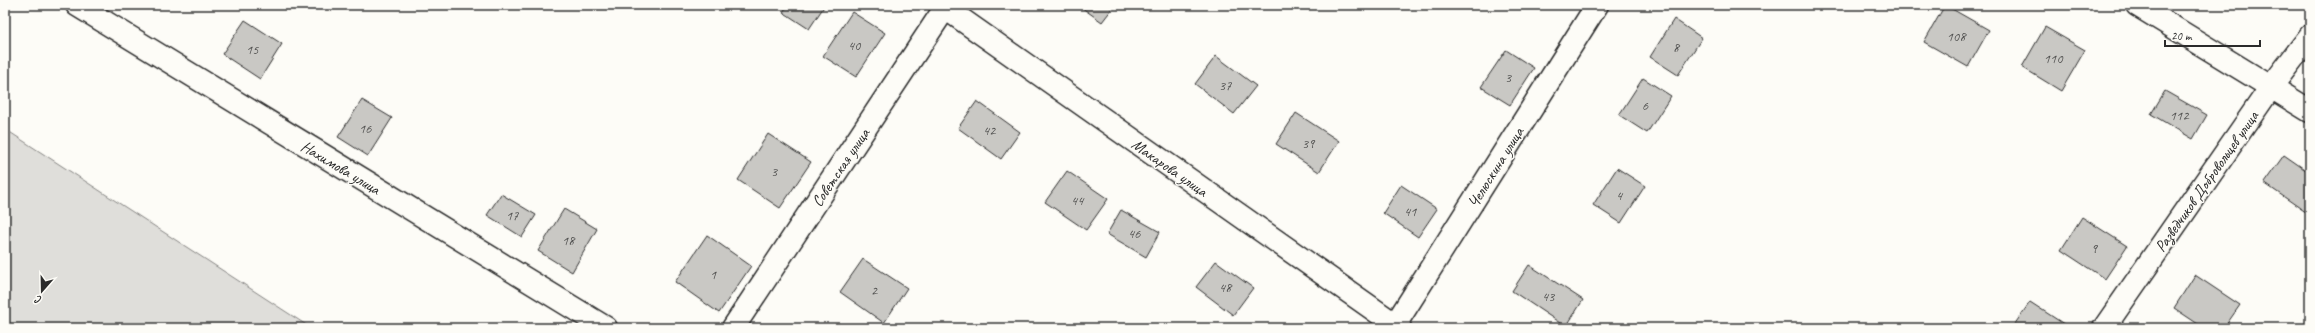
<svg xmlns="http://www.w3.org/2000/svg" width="2315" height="333" font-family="Caveat,sans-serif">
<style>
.green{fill:#dfdeda;stroke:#858482}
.building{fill:#c9c8c4;stroke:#2b2b2b}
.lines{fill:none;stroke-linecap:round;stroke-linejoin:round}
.minor-casing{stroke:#2b2b2b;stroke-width:25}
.tertiary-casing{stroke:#2b2b2b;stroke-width:25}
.minor{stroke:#fdfcf7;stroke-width:22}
.tertiary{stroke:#fdfcf7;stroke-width:22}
.labels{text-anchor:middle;stroke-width:3;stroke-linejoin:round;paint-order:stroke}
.number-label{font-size:14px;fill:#525251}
.street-label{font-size:16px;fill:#2b2b2b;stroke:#fdfcf7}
</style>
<rect width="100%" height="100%" fill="#fdfcf7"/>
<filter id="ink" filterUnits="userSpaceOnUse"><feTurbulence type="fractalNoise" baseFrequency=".025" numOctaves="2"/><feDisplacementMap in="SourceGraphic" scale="8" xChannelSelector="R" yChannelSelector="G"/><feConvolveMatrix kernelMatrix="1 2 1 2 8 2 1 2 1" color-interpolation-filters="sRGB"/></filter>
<g filter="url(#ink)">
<!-- green -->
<path class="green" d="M5 129 311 328H5Z"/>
<!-- building -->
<g class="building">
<path d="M788 5H825L809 29 783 12Z"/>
<path d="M1078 5H1115L1102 22Z"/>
<path d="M1945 5 1989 30 1968 67 1924 42Z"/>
<path d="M852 12 885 33 856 77 823 56Z"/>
<path d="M1674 19 1702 38 1678 75 1650 57Z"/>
<path d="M245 20 282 44 260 79 222 54Z"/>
<path d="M2045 27 2085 50 2061 91 2022 67Z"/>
<path d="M1506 50 1534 68 1510 105 1481 87Z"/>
<path d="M1216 56 1256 86 1234 114 1195 84Z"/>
<path d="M1643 78 1671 96 1647 133 1619 115Z"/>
<path d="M2165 91 2207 115 2193 139 2151 114Z"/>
<path d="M362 100 392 118 368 156 338 137Z"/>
<path d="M977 101 1020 132 1001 159 958 128Z"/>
<path d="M1296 113 1339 141 1319 172 1276 144Z"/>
<path d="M768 134 811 162 780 208 738 180Z"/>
<path d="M2284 155 2310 173V215L2264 183Z"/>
<path d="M1617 168 1645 186 1621 223 1593 205Z"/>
<path d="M1067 171 1108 199 1086 230 1045 202Z"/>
<path d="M1401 185 1437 209 1418 237 1383 213Z"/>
<path d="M501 194 536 215 522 237 487 215Z"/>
<path d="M564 209 597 229 572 272 538 251Z"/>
<path d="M1121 210 1160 232 1146 257 1107 234Z"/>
<path d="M2082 217 2127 246 2105 279 2061 250Z"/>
<path d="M707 235 751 266 719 313 675 282Z"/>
<path d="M863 259 907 288 884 323 840 292Z"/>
<path d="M1216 261 1253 288 1233 315 1196 287Z"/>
<path d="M1529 265 1583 300 1566 327 1512 291Z"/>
<path d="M2195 275 2240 305 2224 328H2204L2174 308Z"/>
<path d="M2030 302 2070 328H2012Z"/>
</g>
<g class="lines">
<!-- minor casing -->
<g class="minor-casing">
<g id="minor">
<path d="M77 5 606 328"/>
<path d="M941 5 1400 328"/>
<path d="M733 328 947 5"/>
<path d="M1393 328 1597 5"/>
<path d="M2104 328 2271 87 2310 36"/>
</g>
</g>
<!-- tertiary casing -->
<g class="tertiary-casing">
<path id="tertiary" d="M2137 5 2310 111"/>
</g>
<!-- minor -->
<use href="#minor" class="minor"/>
<!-- tertiary -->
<use href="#tertiary" class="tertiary"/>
</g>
</g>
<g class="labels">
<!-- number labels -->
<g class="number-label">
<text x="1956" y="41">108</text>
<text x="854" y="50">40</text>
<text x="1676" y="52">8</text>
<text x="252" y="54">15</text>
<text x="2053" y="63">110</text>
<text x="1508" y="82">3</text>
<text x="1225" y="90">37</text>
<text x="1645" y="110">6</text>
<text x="2179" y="120">112</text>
<text x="365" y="133">16</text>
<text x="989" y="135">42</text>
<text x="1308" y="148">39</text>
<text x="774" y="176">3</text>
<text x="1619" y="200">4</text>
<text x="1077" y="205">44</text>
<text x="1410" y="216">41</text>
<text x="512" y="220">17</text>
<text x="1134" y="238">46</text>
<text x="568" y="245">18</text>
<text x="2094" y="253">9</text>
<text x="713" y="279">1</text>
<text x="1225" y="292">48</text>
<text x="874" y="295">2</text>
<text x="1548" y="301">43</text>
</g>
<!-- street labels -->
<g class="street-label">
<text transform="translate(341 167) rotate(31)" y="6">Нахимова улица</text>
<text transform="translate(840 167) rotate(-56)" y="6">Советская улица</text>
<text transform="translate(1170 167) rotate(35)" y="6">Макарова улица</text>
<text transform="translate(1495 167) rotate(-58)" y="6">Челюскина улица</text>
<text transform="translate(2206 181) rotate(-55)" y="6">Разведчиков Добровольцев улица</text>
</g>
</g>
<!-- margin -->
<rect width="2315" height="333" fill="none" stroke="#fdfcf7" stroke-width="20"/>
<rect x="10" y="10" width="2295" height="313" fill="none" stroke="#2b2b2b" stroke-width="1.5" filter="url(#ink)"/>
<!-- north arrow -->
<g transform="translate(42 291) rotate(200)" stroke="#fdfcf7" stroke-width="3" paint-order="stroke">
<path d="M0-3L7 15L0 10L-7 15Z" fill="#2b2b2b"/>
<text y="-6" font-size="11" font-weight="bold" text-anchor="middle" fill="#2b2b2b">С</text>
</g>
<!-- scale -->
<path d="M2165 40v6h95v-6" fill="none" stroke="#2b2b2b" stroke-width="2"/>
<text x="2171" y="40" font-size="12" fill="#2b2b2b" stroke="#fdfcf7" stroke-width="3" paint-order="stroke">20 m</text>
</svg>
